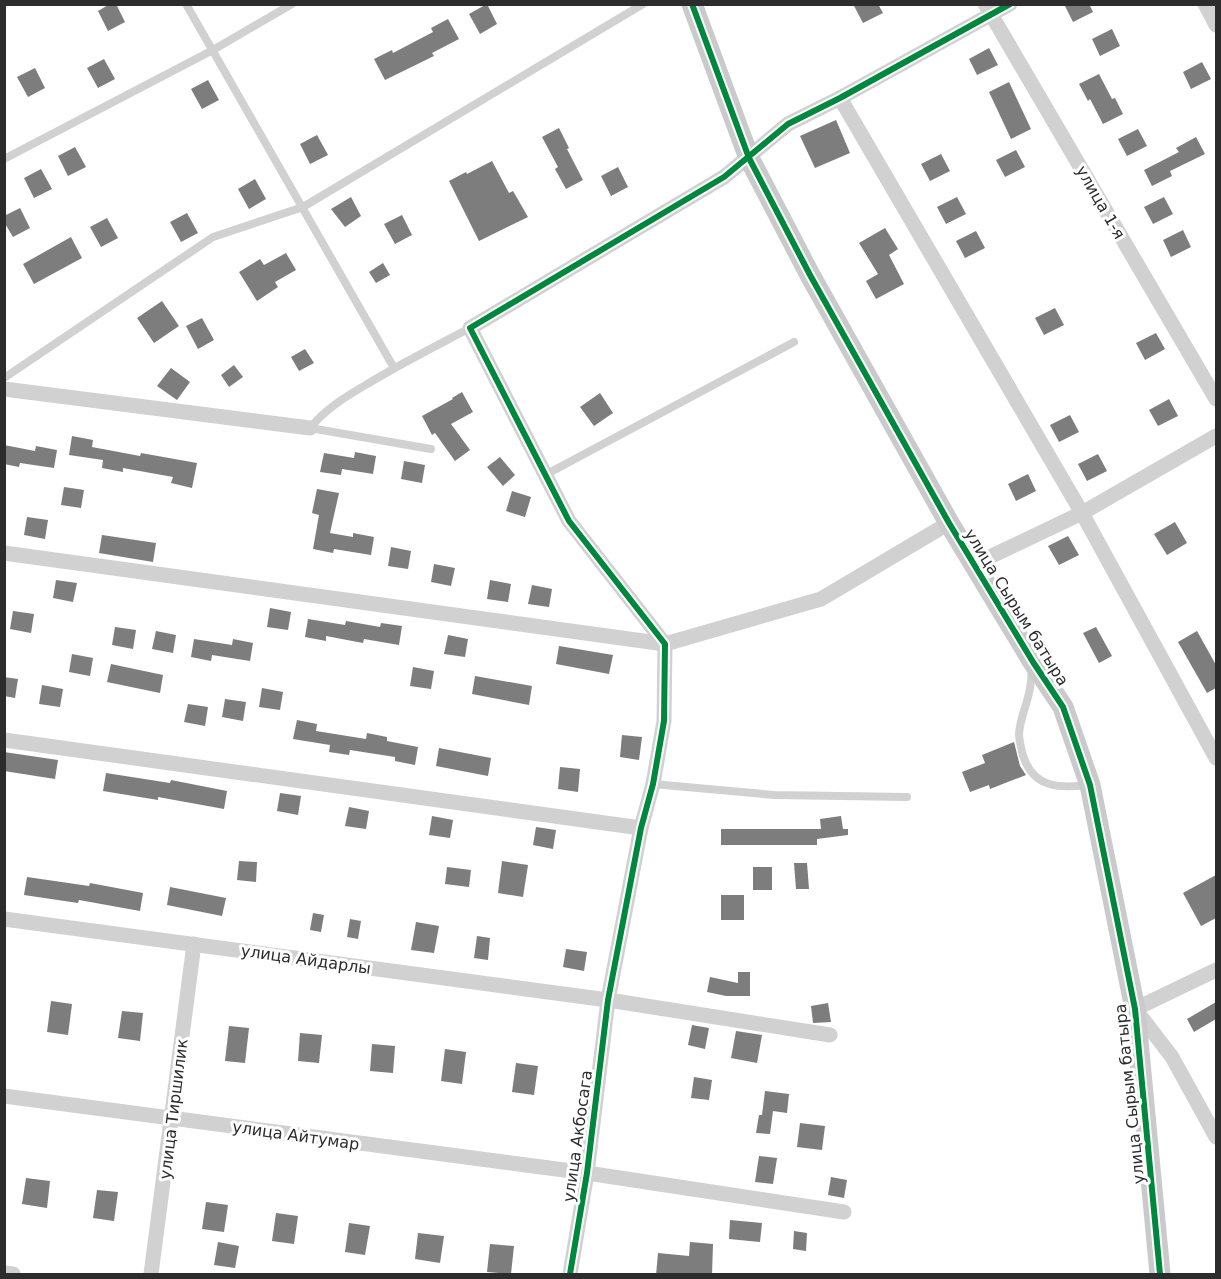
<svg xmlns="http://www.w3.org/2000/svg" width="1221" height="1279" font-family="'DejaVu Sans',sans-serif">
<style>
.building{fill:#7d7d7d}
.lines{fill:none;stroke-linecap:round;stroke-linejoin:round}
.lane{stroke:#d1d1d1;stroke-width:8}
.street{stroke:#d1d1d1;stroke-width:15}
.secondary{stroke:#cacaca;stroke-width:21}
.cycleway-casing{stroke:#fff;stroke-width:10}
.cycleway{stroke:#00873e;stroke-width:6}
.labels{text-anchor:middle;stroke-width:6;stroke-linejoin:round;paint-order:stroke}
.street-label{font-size:16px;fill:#2c2c2c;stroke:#fff}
</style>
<rect width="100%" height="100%" fill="#fff"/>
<!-- building -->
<g class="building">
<path d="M110 4H116L125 22 108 31 98 11Z"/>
<path d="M487 4 497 24 480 34 469 14Z"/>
<path d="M853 4H878L883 13 863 23Z"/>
<path d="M1064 4H1089L1093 12 1073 22Z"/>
<path d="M448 19 459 39 432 53 434 56 385 80 374 59 392 50 393 53 433 32 431 28Z"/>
<path d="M1112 29 1120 46 1100 56 1092 39Z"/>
<path d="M989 48 998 65 977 75 969 59Z"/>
<path d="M104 59 115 79 98 88 87 68Z"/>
<path d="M1202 62 1211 79 1191 89 1183 72Z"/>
<path d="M35 68 45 88 28 97 17 77Z"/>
<path d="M1099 74 1112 99 1115 98 1123 114 1103 124 1090 99 1088 101 1079 84Z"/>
<path d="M208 80 219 100 202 109 191 89Z"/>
<path d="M1009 82 1031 129 1011 139 989 92Z"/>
<path d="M836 120 850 153 815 168 800 136Z"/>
<path d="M559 128 569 148 567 149 583 180 566 189 555 169 558 167 542 137Z"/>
<path d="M1138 129 1147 146 1127 156 1118 139Z"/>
<path d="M317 135 328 155 310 164 300 144Z"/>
<path d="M1196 137 1205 154 1170 171 1172 176 1152 186 1144 170 1179 152 1176 148Z"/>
<path d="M75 147 86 167 68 176 58 156Z"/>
<path d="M1016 150 1025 167 1005 177 996 160Z"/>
<path d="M941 154 950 171 930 181 921 164Z"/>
<path d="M492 161 509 193 513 191 528 217 479 241 449 181 466 172 467 174Z"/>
<path d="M618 167 628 187 611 196 601 176Z"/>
<path d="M41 169 52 189 34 198 24 178Z"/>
<path d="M255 179 266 199 249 209 238 189Z"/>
<path d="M351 197 361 216 345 227 331 209Z"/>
<path d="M957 197 966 214 946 224 937 207Z"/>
<path d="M1164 197 1173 214 1153 224 1144 207Z"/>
<path d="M20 208 30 228 13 237 4 222V216Z"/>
<path d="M187 213 198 233 181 242 170 222Z"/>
<path d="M402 215 412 235 395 244 384 224Z"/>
<path d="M107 218 118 238 101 247 90 227Z"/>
<path d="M885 228 898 249 889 255 904 284 876 299 866 281 878 274 859 243Z"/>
<path d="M1183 230 1191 247 1171 257 1163 240Z"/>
<path d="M976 231 985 248 965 258 956 241Z"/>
<path d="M71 237 82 258 34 284 23 264Z"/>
<path d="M286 253 296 270 275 282 278 287 257 301 239 272 260 259 264 265Z"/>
<path d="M383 263 390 275 376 283 369 272Z"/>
<path d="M162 301 179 326 154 343 137 318Z"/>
<path d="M1055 308 1064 325 1044 335 1035 318Z"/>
<path d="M202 318 214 340 198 349 186 326Z"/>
<path d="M1156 333 1165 349 1145 360 1136 343Z"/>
<path d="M305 349 314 363 299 371 291 357Z"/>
<path d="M234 365 243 377 229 387 221 375Z"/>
<path d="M171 368 190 382 177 400 157 386Z"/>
<path d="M462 392 473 412 451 424 470 450 455 461 435 433 432 435 422 416 453 399 452 398Z"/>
<path d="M600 393 613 413 594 426 580 407Z"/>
<path d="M1169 399 1178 416 1158 426 1149 410Z"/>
<path d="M1070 415 1079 432 1059 442 1050 425Z"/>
<path d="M72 436 93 440 92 447 140 456 141 453 197 463 192 488 171 483 173 477 123 468V472L102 468 103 460 69 455Z"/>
<path d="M4 445 35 451 36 446 57 450 54 468 20 463 19 467 4 464Z"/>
<path d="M355 452 376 456 373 474 342 469 341 475 320 472 324 453 354 458Z"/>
<path d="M1098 454 1107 471 1087 481 1078 464Z"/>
<path d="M500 457 515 475 503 486 487 467Z"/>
<path d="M404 461 425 465 422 483 401 479Z"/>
<path d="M1028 474 1036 491 1016 501 1008 484Z"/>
<path d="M64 487 84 490 81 508 61 505Z"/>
<path d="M317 489 339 493 330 533 353 537V533L374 537 371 555 334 549 333 553 313 549 319 515 312 513Z"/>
<path d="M512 491 531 497 525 517 506 511Z"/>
<path d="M27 517 48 520 45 539 24 535Z"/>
<path d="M1175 522 1187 543 1167 555 1154 534Z"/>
<path d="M102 535 156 543 153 562 99 553Z"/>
<path d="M1068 536 1079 555 1059 565 1048 546Z"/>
<path d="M391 547 411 551 408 569 388 566Z"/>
<path d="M434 564 455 568 451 586 431 582Z"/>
<path d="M56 580 77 583 73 602 53 598Z"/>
<path d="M490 580 511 584 508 602 487 599Z"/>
<path d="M532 585 552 589 549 607 528 604Z"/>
<path d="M270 608 291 612 288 630 267 627Z"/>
<path d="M13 611 34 614 31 633 10 629Z"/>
<path d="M308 619 345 625 346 621 380 627 381 623 402 626 399 645 364 639 363 643 326 636V641L305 637Z"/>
<path d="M115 627 136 630 133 649 112 645Z"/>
<path d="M1096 627 1112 656 1099 663 1083 633Z"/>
<path d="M156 631 176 635 173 653 152 649Z"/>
<path d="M1197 631 1216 665V688L1207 693 1178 642Z"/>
<path d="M448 635 468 639 465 657 444 654Z"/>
<path d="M194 639 232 645 233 639 253 643 250 661 212 655 211 661 191 657Z"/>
<path d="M559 646 613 655 609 674 556 664Z"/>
<path d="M72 654 93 658 90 676 69 672Z"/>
<path d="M111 664 163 675 160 693 107 682Z"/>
<path d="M413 667 434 671 431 689 410 686Z"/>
<path d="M475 676 532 686 529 705 472 694Z"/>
<path d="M4 677 18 679 15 698 4 696Z"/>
<path d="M42 685 63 689 60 707 39 704Z"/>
<path d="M262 688 283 692 280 710 259 707Z"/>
<path d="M225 699 246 702 243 721 222 717Z"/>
<path d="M188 704 208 707 205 726 184 722Z"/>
<path d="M297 720 317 724 316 731 366 739 367 733 387 737V741L418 747 415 765 395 761V757L350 750 349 755 329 752 330 745 293 739Z"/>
<path d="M622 735 642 737 639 760 620 757Z"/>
<path d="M1014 742 1020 766 1026 775 990 789 989 785 970 792 962 772 985 763 982 755Z"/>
<path d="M439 748 491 758 488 776 436 766Z"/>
<path d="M4 752 58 760 55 779 4 771Z"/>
<path d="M560 767 580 769 578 792 558 789Z"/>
<path d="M106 773 170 783 171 780 227 791 224 809 158 797V800L103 791Z"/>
<path d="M280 793 301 796 298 815 277 811Z"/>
<path d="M349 807 369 811 366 829 345 826Z"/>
<path d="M432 816 453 820 450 838 429 835Z"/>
<path d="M841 816 843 829H848V835L817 839V845H721V829H821L820 819Z"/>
<path d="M536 827 556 830 553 849 533 845Z"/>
<path d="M239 861 257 862 256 882 237 880Z"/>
<path d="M502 861 528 865 523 897 498 893Z"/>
<path d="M794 863H807L809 889H796Z"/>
<path d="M447 867 471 870 469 887 445 884Z"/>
<rect x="753" y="867" width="19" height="23"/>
<path d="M1216 875V918L1201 926 1183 893Z"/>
<path d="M27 877 89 886 90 883 143 893 140 911 79 900 78 903 24 895Z"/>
<path d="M170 887 226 898 222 916 167 905Z"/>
<rect x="721" y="895" width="23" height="25"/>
<path d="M313 913 324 915 321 932 310 930Z"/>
<path d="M350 919 361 921 358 939 347 937Z"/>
<path d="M416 922 439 926 434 953 411 950Z"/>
<path d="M477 936 490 938 488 960 474 958Z"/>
<path d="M566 949 587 952 584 971 563 967Z"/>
<path d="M738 972H750V996H726L707 992 710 977 738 983Z"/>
<path d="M51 1001 72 1004 68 1035 47 1032Z"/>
<path d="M1216 1002V1019L1194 1032 1187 1019Z"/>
<path d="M828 1003 831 1022 813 1023 811 1006Z"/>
<path d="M122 1011 143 1013 140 1041 118 1038Z"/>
<path d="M692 1025 709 1028 705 1049 688 1045Z"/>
<path d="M229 1026 249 1028 245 1063 225 1061Z"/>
<path d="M736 1031 762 1035 757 1063 731 1058Z"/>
<path d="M300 1033 322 1035 319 1063 298 1061Z"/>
<path d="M372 1044 395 1046 393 1073 370 1071Z"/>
<path d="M445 1049 466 1052 462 1084 441 1081Z"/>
<path d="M516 1063 538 1066 534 1095 512 1092Z"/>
<path d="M694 1077 712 1080 709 1100 691 1098Z"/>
<path d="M765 1091 789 1094 787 1113 773 1111 770 1134 756 1133 759 1115H762Z"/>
<path d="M800 1123 825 1126 822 1150 797 1147Z"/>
<path d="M759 1156 777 1158 773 1184 755 1182Z"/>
<path d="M831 1177 847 1180 844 1198 828 1195Z"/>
<path d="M26 1178 50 1181 47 1208 22 1204Z"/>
<path d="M97 1190 118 1192 114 1221 93 1218Z"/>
<path d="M206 1202 228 1205 224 1232 202 1229Z"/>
<path d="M276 1213 298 1216 294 1244 272 1241Z"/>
<path d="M730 1220 762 1223 760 1242 729 1239Z"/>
<path d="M349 1223 370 1226 365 1255 345 1252Z"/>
<path d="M794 1231 807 1233 806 1251 793 1249Z"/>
<path d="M418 1233 444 1236 440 1263 415 1259Z"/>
<path d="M218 1242 239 1246 235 1268 214 1265Z"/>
<path d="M690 1242 713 1244 712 1275H656L658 1253 689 1256Z"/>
<path d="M490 1244 514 1246 511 1274 487 1272Z"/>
</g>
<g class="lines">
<!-- lane -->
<g class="lane">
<path d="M186 4 394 368"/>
<path d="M4 159 213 50 292 4"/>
<path d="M4 378 213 237 303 207 643 4"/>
<path d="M431 449 310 428C326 408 347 396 369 383 402 363 436 346 470 328"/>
<path d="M545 475 794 342"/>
<path d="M1032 670C1031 678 1031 686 1029 693 1026 707 1020 719 1019 734 1019 740 1021 746 1022 752 1031 787 1057 789 1088 785"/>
<path d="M653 784 774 795 907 797"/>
</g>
<!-- street -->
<g class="street">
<path d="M985 4 1216 399"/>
<path d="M1205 4 1216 25"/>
<path d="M840 98 1082 513 1216 758"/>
<path d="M4 389 310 428"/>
<path d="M4 553 665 644 821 599 949 523"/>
<path d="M975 564 1082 513 1216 436"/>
<path d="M4 740 641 828"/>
<path d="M4 919 608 1000 830 1035"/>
<path d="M1216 970 1135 1009 1172 1057 1216 1137"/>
<path d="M4 1096 587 1173 844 1212"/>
<path d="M4 1273 13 1274"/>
<path d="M151 1274 194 944"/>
<path d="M570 1274 587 1173 608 1000 641 828 653 784 664 721 665 644 569 521 470 328 724 177 788 124 840 98 1010 4"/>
</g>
<!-- secondary -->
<path class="secondary" d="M692 4 749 158 810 275 949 523 1033 662 1063 707 1090 785 1135 1009 1160 1274"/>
<!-- cycleway casing -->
<g class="cycleway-casing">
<g id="cycleway">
<path d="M692 4 749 158 810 275 949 523 1033 662 1063 707 1090 785 1135 1009 1160 1274"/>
<path d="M570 1274 587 1173 608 1000 641 828 653 784 664 721 665 644 569 521 470 328 724 177 788 124 840 98 1010 4"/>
</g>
</g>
<!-- cycleway -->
<use href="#cycleway" class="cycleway"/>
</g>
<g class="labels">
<!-- street labels -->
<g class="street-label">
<text transform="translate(1101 202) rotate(60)" y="6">улица 1-я</text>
<text transform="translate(1017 607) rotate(58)" y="6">улица Сырым батыра</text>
<text transform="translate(306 959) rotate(8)" y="6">улица Айдарлы</text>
<text transform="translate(1129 1094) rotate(-96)" y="6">улица Сырым батыра</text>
<text transform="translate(173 1109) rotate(-83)" y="6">улица Тиршилик</text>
<text transform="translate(296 1135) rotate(8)" y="6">улица Айтумар</text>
<text transform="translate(577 1136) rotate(-82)" y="6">улица Акбосага</text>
</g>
</g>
<!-- border -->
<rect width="1221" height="1279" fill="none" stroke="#2c2c2c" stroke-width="12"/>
</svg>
